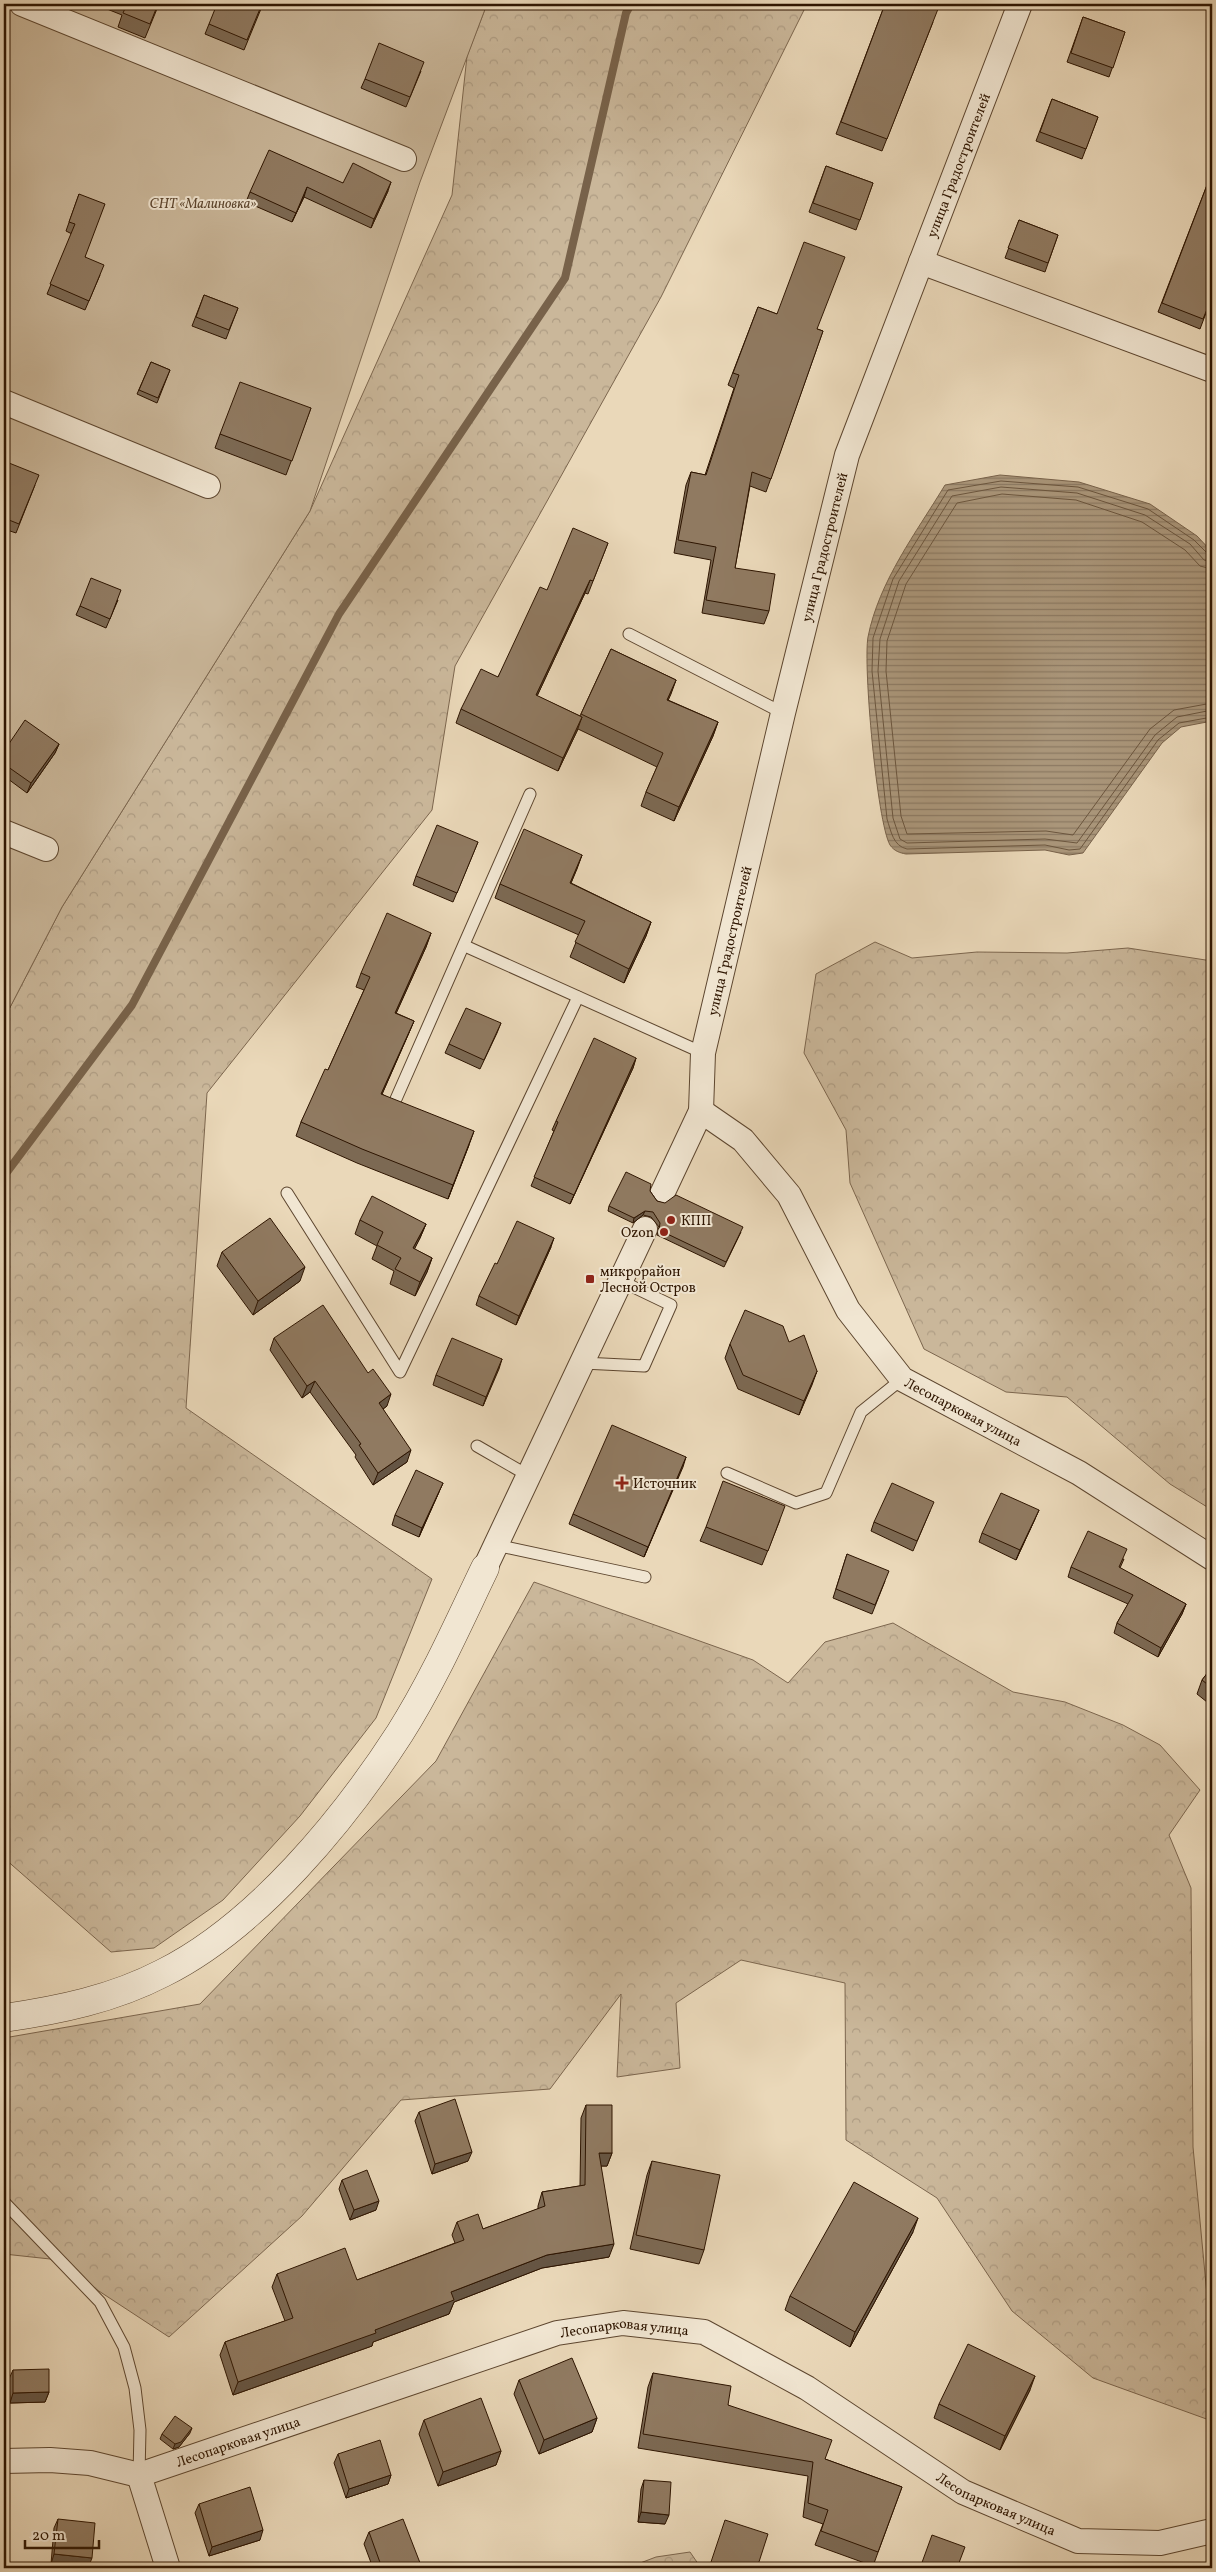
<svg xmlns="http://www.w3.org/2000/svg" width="1216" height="2572" font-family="Vollkorn,serif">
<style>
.forest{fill:url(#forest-crowns);stroke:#7c664e}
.garden{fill:#cab79a;stroke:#7c664e}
.water{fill:url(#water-rules);stroke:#78624a}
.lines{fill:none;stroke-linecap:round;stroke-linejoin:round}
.shore{stroke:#6c563e;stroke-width:1}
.stream{stroke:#78624a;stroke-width:8}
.service-casing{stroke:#5d462f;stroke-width:13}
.minor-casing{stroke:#5d462f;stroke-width:26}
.tertiary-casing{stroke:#5d462f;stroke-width:29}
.service{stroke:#f1e6d2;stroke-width:11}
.minor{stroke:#f1e6d2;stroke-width:24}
.tertiary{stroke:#f1e6d2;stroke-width:28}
.wall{fill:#7c6953;stroke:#2e1501}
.shaded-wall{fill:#655544;stroke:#2e1501}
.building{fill:#907a61;stroke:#2e1501}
.poi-dot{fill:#8f2418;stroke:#f1e6d2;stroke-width:2}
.labels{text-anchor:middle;stroke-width:4;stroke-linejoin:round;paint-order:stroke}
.street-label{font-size:14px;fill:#2e1501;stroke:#f1e6d2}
.park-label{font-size:14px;font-style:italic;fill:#5d462f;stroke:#f1e6d2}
.poi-label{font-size:14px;fill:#2e1501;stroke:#f1e6d2;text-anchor:start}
</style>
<defs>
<pattern id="forest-crowns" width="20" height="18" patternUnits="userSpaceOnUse" patternTransform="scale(1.25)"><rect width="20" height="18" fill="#cab79a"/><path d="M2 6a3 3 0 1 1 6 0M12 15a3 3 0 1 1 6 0" fill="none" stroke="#ae9c83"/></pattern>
<pattern id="water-rules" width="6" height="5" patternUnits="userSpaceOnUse" patternTransform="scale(1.25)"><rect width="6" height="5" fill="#aa967a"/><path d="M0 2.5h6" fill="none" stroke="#8b7962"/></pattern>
</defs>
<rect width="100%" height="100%" fill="#ead8b9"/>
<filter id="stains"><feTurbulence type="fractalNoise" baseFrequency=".004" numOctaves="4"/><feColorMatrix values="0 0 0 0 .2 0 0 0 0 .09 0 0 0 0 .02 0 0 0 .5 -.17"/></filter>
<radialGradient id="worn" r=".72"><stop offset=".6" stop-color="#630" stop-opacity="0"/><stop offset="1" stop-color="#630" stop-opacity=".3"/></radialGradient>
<!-- forest -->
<g class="forest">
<path d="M487 4H807L661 297 455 666 432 810 207 1093 186 1408 432 1579 376 1718 300 1816 223 1900 154 1948 111 1952 4 1858V1019L62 907 310 511 452 195 467 56Z"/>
<path d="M875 942 912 958 977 952 1067 953 1128 948 1212 961V1510L1170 1484 1067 1397 1006 1392 924 1349 850 1183 846 1130 804 1053 816 974Z"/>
<path d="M534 1582 753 1660 788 1683 825 1642 893 1623 1013 1692 1065 1702 1123 1725 1160 1745 1200 1790 1169 1835 1191 1888 1193 2147 1212 2348V2421L1093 2378 1012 2311 937 2198 846 2140 845 1983 741 1960 676 2003 680 2068 617 2077 621 1994 550 2089 401 2100 302 2216 169 2337 50 2259 4 2254V2038L200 2004 436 1761Z"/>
<path d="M690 2552 701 2568H627L656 2557Z"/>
</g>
<!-- garden -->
<path class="garden" d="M4 4H487L420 182 310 511 62 907 4 1019Z"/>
<!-- water -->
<path class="water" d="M1000 475 1079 482 1150 504 1197 536 1212 552V721L1181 727 1162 743 1083 853 1069 855 1045 850 906 854C900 853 894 851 890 845 877 822 863 665 868 637 879 581 916 533 945 485Z"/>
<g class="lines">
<!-- shore -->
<g class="shore">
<path d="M1212 555 1208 554 1194 540 1148 509 1078 487 1001 481 948 490 893 579 873 638 872 671 887 819C891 831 893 846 907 849L1045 845 1069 850 1080 849 1158 740 1179 723 1212 717"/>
<path d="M1212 562 1204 560 1190 544 1145 515 1077 493 1001 487 952 496 899 581 880 639 878 671 893 818 900 839 907 843 1045 839 1077 843 1155 735 1177 717 1212 710"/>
<path d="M1212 569 1200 566 1185 550 1142 522 1076 500 1002 494 957 503 906 584 887 641 886 671 901 816 907 834 1046 831 1073 835 1150 729 1174 710 1212 703"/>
</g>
<!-- stream -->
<path class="stream" d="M4 1176 132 1005 339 614 565 278 626 13 631 4"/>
<!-- service casing -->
<g class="service-casing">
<g id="service">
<path d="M629 634 783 713"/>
<path d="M465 946 703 1053"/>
<path d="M396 1099 530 794"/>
<path d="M287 1193 400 1372 578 997"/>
<path d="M583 1363 644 1366 671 1305 621 1281"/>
<path d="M477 1446 529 1476"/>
<path d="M727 1473 796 1503 826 1493 861 1412 902 1379"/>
<path d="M496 1545 645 1577"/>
<path d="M4 2202 100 2302 124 2347 135 2388 140 2430 139 2475"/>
</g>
</g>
<!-- minor casing -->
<g class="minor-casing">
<g id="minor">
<path d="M22 4 404 159"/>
<path d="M921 262 1212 370"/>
<path d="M4 402 208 486"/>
<path d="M4 832 46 849"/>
<path id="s1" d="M701 1111 743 1140 789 1195 848 1310 902 1379 1079 1473 1212 1558"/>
<path id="s2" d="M662 1194 701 1111 703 1053 783 713 847 455 1020 4"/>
<path d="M485 1568 645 1229"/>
<path id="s3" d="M4 2461 50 2460 90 2463 139 2475 557 2333 623 2323 704 2332 807 2388 963 2492 1078 2541 1160 2543 1212 2531"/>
<path d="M139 2475 168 2568"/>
</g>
</g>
<!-- tertiary casing -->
<g class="tertiary-casing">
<path id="tertiary" d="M4 2018C59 2010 113 1999 163 1973 257 1926 344 1820 400 1733 433 1681 458 1624 485 1568"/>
</g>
<!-- service -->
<use href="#service" class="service"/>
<!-- minor -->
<use href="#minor" class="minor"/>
<!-- tertiary -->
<use href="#tertiary" class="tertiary"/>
</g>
<!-- wall -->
<g class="wall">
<path d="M98 4H159L145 38 118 27 122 15 97 5Z"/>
<path d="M263 4 244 50 205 34 209 24Z"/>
<path d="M885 4 933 22 882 151 836 134Z"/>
<path d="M1083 17 1125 32 1109 77 1067 62Z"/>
<path d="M421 71 406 107 361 88 365 79Z"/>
<path d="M1052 99 1098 117 1082 159 1036 141Z"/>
<path d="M826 166 873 183 856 230 809 212Z"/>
<path d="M1212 172V297L1200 329 1158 312Z"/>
<path d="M343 183 388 191 371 228 304 197 292 222 246 202 250 192Z"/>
<path d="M79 194 85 257 100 275 85 310 47 294 72 234 66 231Z"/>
<path d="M1019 220 1058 235 1045 272 1005 258Z"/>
<path d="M204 295 238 308 226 339 192 326Z"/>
<path d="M758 307 823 331 766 492 750 486 735 568 769 611 764 624 702 613 711 560 674 553 686 485 691 472 705 475 734 388 728 385Z"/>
<path d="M151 362 170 370 157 403 137 394Z"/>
<path d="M311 408 286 475 215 448 220 434Z"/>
<path d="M4 461 35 485 16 533 4 529Z"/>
<path d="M608 543 588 594 585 593 537 696 580 716 611 649 676 680 668 700 718 722 713 736 674 821 641 806 646 792 657 767 578 729 558 771 456 723 461 709 498 677 547 590Z"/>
<path d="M118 600 106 628 76 615 80 606Z"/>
<path d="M59 744 55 753 27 793 4 776V751Z"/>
<path d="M478 842 453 902 413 885 416 876Z"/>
<path d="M582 855 571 883 651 922 646 936 624 983 570 957 579 935 495 898 500 884Z"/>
<path d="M431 933 426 947 396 1013 414 1021 408 1035 382 1094 469 1145 448 1199 357 1163 296 1136 301 1122 328 1070 364 990 356 987 361 973Z"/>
<path d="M501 1023 497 1033 480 1069 445 1053 449 1044Z"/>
<path d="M636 1058 633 1068 570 1204 531 1186 554 1131 552 1130 556 1121Z"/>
<path d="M650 1191 657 1201 741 1232 724 1267 657 1235 659 1227 651 1217 643 1215 633 1223 608 1211 609 1206Z"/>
<path d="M360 1220 426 1224 420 1238 414 1249 432 1258 427 1272 415 1296 390 1284 394 1271 372 1259 377 1246 355 1234Z"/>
<path d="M551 1247 516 1325 476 1305 479 1296 497 1264Z"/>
<path d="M222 1252 300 1281 253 1315 217 1266Z"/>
<path d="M274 1338 387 1406 383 1409 407 1462 373 1485 355 1457 356 1455 310 1392 302 1398 270 1350Z"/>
<path d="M789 1342 817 1371 799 1415 738 1389 725 1358 730 1344Z"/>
<path d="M502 1359 483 1406 433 1385 436 1375Z"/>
<path d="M686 1457 644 1557 569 1524 573 1514Z"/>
<path d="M439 1492 419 1537 392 1525 395 1515Z"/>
<path d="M930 1511 913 1551 871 1531 874 1522Z"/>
<path d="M1035 1519 1016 1560 979 1542 982 1533Z"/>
<path d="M780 1520 762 1565 700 1541 706 1527Z"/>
<path d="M847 1554 885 1581 872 1614 833 1598Z"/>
<path d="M1124 1559 1120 1568 1186 1604 1182 1614 1158 1657 1114 1633 1117 1623 1128 1604 1068 1577 1071 1567Z"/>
<path d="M1212 1667V1706L1197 1694 1202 1680Z"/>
<path d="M586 2105 612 2153 607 2166H601L609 2257 542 2268 454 2302 449 2314 373 2342 372 2346 233 2395 220 2355 225 2342 285 2321 272 2287 277 2274 357 2280 455 2243 452 2235 457 2222 483 2229 538 2209V2206L542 2192 580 2186 581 2118Z"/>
<path d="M419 2112 468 2161 432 2174 415 2121Z"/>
<path d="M652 2161 704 2250 699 2264 630 2249 647 2175Z"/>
<path d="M342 2180 376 2210 350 2220 339 2189Z"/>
<path d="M913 2232 850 2347 785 2310 790 2296Z"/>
<path d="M13 2370 49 2392 45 2402 10 2403 9 2379Z"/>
<path d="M653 2373 728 2405 825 2459 902 2487 873 2566 815 2545 823 2524 803 2517 808 2476 638 2448 648 2387Z"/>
<path d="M519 2380 597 2418 592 2432 539 2454 514 2394Z"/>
<path d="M1030 2390 1000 2450 934 2418 939 2404Z"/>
<path d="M424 2420 501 2451 496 2465 438 2486 419 2434Z"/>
<path d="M190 2433 179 2447 173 2449 160 2439 162 2434Z"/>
<path d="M338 2454 391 2475 388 2484 346 2498 334 2463Z"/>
<path d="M644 2480 665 2524 638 2522 641 2489Z"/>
<path d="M199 2504 260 2540 209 2556 195 2513Z"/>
<path d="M58 2519 88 2568 51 2564 54 2528Z"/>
<path d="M369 2532 422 2568H373L364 2544Z"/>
</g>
<!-- shaded-wall -->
<g class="shaded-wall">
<path d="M391 182 388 191 371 228 374 219Z"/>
<path d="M307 187 304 197 292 222 296 213Z"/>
<path d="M590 580 585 593 531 709 536 695Z"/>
<path d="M676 680 671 694 662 714 667 700Z"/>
<path d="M582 717 577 731 558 771 563 758Z"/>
<path d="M718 722 713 736 674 821 679 807Z"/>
<path d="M59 744 55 753 27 793 31 783Z"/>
<path d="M582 855 577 869 565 897 570 883Z"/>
<path d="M651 922 646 936 624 983 629 969Z"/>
<path d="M431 933 426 947 390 1027 395 1013Z"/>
<path d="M414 1021 408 1035 376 1108 381 1094Z"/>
<path d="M636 1058 633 1068 570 1204 574 1195Z"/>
<path d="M474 1131 469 1145 448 1199 453 1185Z"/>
<path d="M645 1211 643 1215 633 1223 634 1218Z"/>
<path d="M426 1224 420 1238 408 1262 413 1248Z"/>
<path d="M554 1238 551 1247 516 1325 519 1316Z"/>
<path d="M432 1258 427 1272 415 1296 420 1282Z"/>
<path d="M305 1267 300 1281 253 1315 258 1301Z"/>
<path d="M502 1359 499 1369 483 1406 486 1397Z"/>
<path d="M817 1371 812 1385 799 1415 804 1401Z"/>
<path d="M315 1381 310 1392 302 1398 307 1386Z"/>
<path d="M391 1394 387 1406 375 1415 379 1403Z"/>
<path d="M411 1450 407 1462 373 1485 378 1473Z"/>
<path d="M686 1457 683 1467 644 1557 648 1547Z"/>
<path d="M443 1483 419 1537 422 1528Z"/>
<path d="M1039 1510 1035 1519 1016 1560 1020 1550Z"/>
<path d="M1186 1604 1182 1614 1158 1657 1161 1648Z"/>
<path d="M472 2152 468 2161 432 2174 435 2164Z"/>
<path d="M599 2153H612L607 2166H594Z"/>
<path d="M379 2201 376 2210 350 2220 354 2210Z"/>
<path d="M918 2218 913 2232 850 2347 855 2332Z"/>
<path d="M614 2244 609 2257 542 2268 454 2302 449 2314 373 2342 372 2346 233 2395 238 2382 375 2330 451 2292 547 2255Z"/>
<path d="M1035 2376 1030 2390 1000 2450 1005 2436Z"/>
<path d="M49 2392 45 2402 10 2403 13 2393Z"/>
<path d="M597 2418 592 2432 539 2454 544 2440Z"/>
<path d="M192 2428 190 2433 179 2447 173 2449 175 2444Z"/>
<path d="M501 2451 496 2465 438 2486 443 2472Z"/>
<path d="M391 2475 388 2484 346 2498 349 2489Z"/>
<path d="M641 2512 669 2515 665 2524 638 2522Z"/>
<path d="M263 2530 260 2540 209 2556 212 2547Z"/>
<path d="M54 2554 92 2558 88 2568 51 2564Z"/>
</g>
<!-- building -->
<g class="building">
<path d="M127 4H158L150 24 123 13Z"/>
<path d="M217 4H262L247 40 209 24Z"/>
<path d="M885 4H923L938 9 887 139 841 122Z"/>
<path d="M1083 17 1125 32 1113 68 1071 53Z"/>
<path d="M379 43 424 62 410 97 365 79Z"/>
<path d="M1052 99 1098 117 1086 149 1040 132Z"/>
<path d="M269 150 343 183 353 163 391 182 374 219 307 187 296 213 250 192Z"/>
<path d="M826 166 873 183 860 220 813 203Z"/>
<path d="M1212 172V297L1203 319 1162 303Z"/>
<path d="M79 194 105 204 85 257 104 265 89 301 50 284 75 224 69 222Z"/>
<path d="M1019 220 1058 235 1048 263 1008 248Z"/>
<path d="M804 242 845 257 817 329 823 331 771 479 752 472 735 568 775 574 769 611 706 600 716 547 678 540 691 472 706 475 739 375 733 373 758 307 777 314Z"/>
<path d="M204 295 238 308 229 330 196 317Z"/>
<path d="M151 362 170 370 158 398 139 390Z"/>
<path d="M240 382 311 408 292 461 220 434Z"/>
<path d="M4 461 39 475 19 524 4 518Z"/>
<path d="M573 528 608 543 593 581 590 580 536 695 582 717 563 758 461 709 481 669 498 677 540 587 547 590Z"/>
<path d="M91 578 121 590 110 619 80 606Z"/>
<path d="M611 649 676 680 667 700 718 722 679 807 646 792 663 753 581 714Z"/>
<path d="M25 720 59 744 31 783 4 764V751Z"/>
<path d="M437 825 478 842 457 893 416 876Z"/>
<path d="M524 829 582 855 570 883 651 922 629 969 575 942 585 921 500 884Z"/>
<path d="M387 913 431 933 395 1013 414 1021 381 1094 474 1131 453 1185 362 1149 301 1122 325 1069 328 1070 370 977 361 973Z"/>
<path d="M466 1008 501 1023 484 1060 449 1044Z"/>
<path d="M594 1038 636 1058 574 1195 534 1177 558 1122 556 1121Z"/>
<path d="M626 1172 651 1184 650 1191 657 1201 665 1203 676 1195 743 1227 726 1262 659 1230 660 1223 653 1212 645 1211 634 1218 609 1206Z"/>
<path d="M372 1196 426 1224 413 1248 432 1258 420 1282 395 1269 401 1258 377 1245 383 1232 360 1220Z"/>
<path d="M270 1218 305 1267 258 1301 222 1252Z"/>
<path d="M517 1221 554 1238 519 1316 479 1296 495 1263 497 1264Z"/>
<path d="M323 1305 368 1373 373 1369 391 1394 379 1403 411 1450 378 1473 359 1445 361 1444 315 1381 307 1386 274 1338Z"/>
<path d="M745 1310 783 1326 789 1342 804 1335 817 1371 804 1401 743 1375 730 1344Z"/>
<path d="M452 1338 502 1359 486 1397 436 1375Z"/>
<path d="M612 1425 686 1457 648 1547 573 1514Z"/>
<path d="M416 1470 443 1483 422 1528 395 1515Z"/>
<path d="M723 1481 785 1506 768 1551 706 1527Z"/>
<path d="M892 1483 934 1502 917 1541 874 1522Z"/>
<path d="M1001 1493 1039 1510 1020 1550 982 1533Z"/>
<path d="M1088 1531 1127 1549 1119 1567 1186 1604 1161 1648 1117 1623 1133 1595 1071 1567Z"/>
<path d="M847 1554 889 1571 875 1605 836 1589Z"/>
<path d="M1212 1667V1688L1202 1680Z"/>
<path d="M455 2099 472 2152 435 2164 419 2112Z"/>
<path d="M586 2105H612V2153H599L614 2244 547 2255 451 2292 454 2300 375 2330 376 2333 238 2382 225 2342 293 2318 277 2274 345 2248 357 2280 464 2240 457 2222 478 2214 483 2229 545 2206 542 2192 585 2185Z"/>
<path d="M652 2161 720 2175 704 2250 636 2235Z"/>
<path d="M367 2170 379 2201 354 2210 342 2180Z"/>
<path d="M854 2182 918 2218 855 2332 790 2296Z"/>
<path d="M968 2344 1035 2376 1005 2436 939 2404Z"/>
<path d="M572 2358 597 2418 544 2440 519 2380Z"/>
<path d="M49 2369V2392L13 2393V2370Z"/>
<path d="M653 2373 731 2386 728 2405 832 2440 825 2459 902 2487 878 2552 821 2531 828 2510 808 2503 813 2462 643 2434Z"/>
<path d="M481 2398 501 2451 443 2472 424 2420Z"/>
<path d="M175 2416 192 2428 181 2442 175 2444 162 2434Z"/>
<path d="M380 2440 391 2475 349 2489 338 2454Z"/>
<path d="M644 2480 671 2482 669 2515 641 2512Z"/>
<path d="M250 2487 263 2530 212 2547 199 2504Z"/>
<path d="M58 2519 95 2523 92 2558 54 2554Z"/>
<path d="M403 2519 422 2568H382L369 2532Z"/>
<path d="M725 2520 768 2534 757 2568H709Z"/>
<path d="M932 2535 965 2547 957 2568H920Z"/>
</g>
<!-- markers -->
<g class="poi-dot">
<circle cx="671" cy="1220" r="5"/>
<circle cx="664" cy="1232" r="5"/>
<rect x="585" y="1274" width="10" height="10" rx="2.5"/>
<path d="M619.5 1475.5h5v5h5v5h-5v5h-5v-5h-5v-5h5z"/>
</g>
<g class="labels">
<!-- street labels -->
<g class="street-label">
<text dy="5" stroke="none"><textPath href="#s2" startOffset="1075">улица Градостроителей</textPath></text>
<text dy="5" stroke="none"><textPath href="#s2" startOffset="670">улица Градостроителей</textPath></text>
<text dy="5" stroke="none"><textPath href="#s2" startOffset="265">улица Градостроителей</textPath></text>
<text dy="5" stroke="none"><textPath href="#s1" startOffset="409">Лесопарковая улица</textPath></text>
<text dy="5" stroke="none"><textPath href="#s3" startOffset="646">Лесопарковая улица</textPath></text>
<text dy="5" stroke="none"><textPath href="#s3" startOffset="241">Лесопарковая улица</textPath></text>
<text dy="5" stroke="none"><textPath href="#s3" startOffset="1066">Лесопарковая улица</textPath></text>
</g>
<!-- park labels -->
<g class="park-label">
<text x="203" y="208">СНТ «Малиновка»</text>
</g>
<!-- poi labels -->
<g class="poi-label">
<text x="681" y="1225">КПП</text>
<text x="654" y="1237" text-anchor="end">Ozon</text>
<text x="600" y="1276">микрорайон<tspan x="600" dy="16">Лесной Остров</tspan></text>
<text x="633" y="1488">Источник</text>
</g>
</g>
<!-- margin -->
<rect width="1216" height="2572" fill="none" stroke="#ead8b9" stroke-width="20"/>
<rect x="5" y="5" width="1206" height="2562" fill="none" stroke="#2e1501" stroke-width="2.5"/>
<rect x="10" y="10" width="1196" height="2552" fill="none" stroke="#2e1501"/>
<!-- scale -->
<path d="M25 2540v8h74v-8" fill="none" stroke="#2e1501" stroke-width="2.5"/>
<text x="32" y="2540" font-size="15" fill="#2e1501" stroke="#f1e6d2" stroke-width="4" paint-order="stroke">20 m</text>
<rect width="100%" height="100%" filter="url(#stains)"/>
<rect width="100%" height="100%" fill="url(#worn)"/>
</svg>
